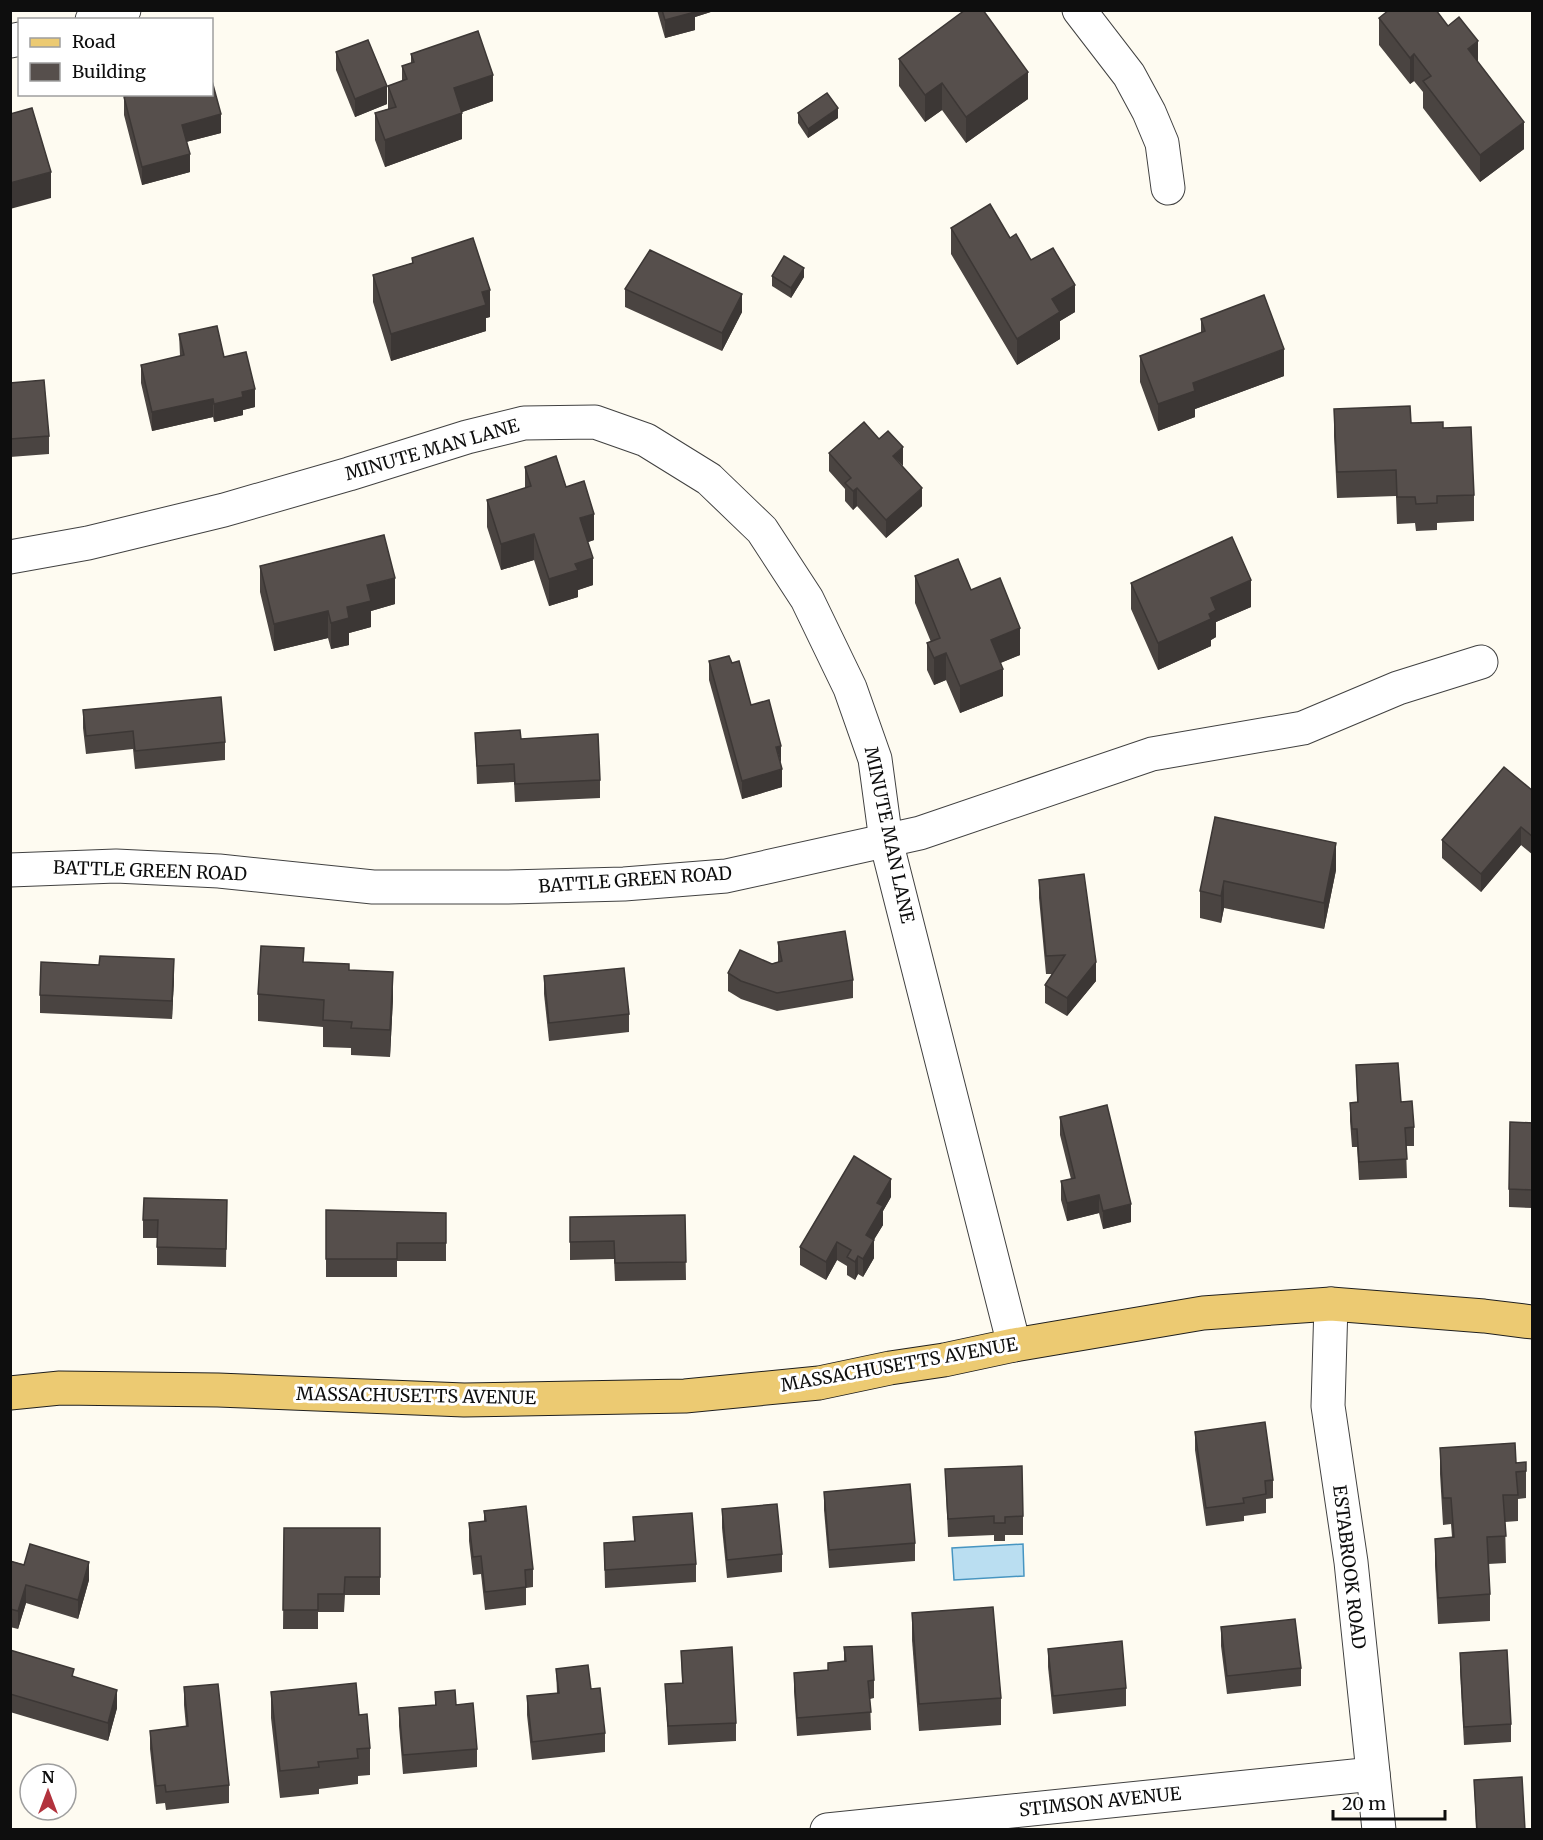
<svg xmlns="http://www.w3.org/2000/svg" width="1543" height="1840" font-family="Merriweather,serif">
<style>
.water{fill:#badef1;stroke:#4795c1;stroke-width:1.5}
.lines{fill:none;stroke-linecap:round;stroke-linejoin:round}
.minor-casing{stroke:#414141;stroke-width:35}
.major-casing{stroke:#1f1f1f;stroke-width:35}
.minor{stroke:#fff;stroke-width:33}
.major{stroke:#ecca72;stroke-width:33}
.wall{fill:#4a4441}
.shaded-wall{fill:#3c3735}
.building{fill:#564f4c;stroke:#3c3735;stroke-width:1.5}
.labels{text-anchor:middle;stroke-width:6;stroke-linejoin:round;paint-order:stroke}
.street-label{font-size:18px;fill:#0e0e0e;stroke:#fff}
</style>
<rect width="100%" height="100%" fill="#fefbf1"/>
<!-- water -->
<path class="water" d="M1023 1544 1024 1576 954 1580 952 1548Z"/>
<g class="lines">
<!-- minor casing -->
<g class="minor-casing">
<g id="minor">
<path d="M1079 10 1129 75 1149 112 1162 143 1168 188"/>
<path d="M92 20 124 10"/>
<path d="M10 41 20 39"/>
<path d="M10 557 88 543 224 510 349 474 467 437 524 423 595 422 646 440 709 479 762 530 807 599 850 688 875 759 886 841 1014 1345"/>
<path d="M10 870 116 866 219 871 373 887H508L624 884 726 876 920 833 1152 754 1303 728 1398 688 1481 662"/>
<path d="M1331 1304 1328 1406 1351 1562 1379 1830"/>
<path d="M827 1830 1373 1774"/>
</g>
</g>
<!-- major casing -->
<g class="major-casing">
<path id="major" d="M10 1393 60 1388 218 1390 464 1400 685 1396 819 1383 890 1368 944 1360 1014 1345 1203 1313 1331 1304 1484 1316 1532 1322"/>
</g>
<!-- minor -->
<use href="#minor" class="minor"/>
<!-- major -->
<use href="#major" class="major"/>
</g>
<!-- wall -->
<g class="wall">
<path d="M657 10H717L695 17V30L665 38Z"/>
<path d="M1379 18 1448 26 1478 63 1524 149 1480 182 1423 108V92L1414 81 1410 84 1379 45Z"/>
<path d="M336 52 387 104 355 117 336 70Z"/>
<path d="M411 54 493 101 462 112V139L385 167 375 140V113L388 109V86L402 81V66L411 63Z"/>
<path d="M899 59 1028 99 966 143 942 110 925 122 899 86Z"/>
<path d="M124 97 221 133 186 142 190 172 142 185 124 115Z"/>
<path d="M798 113 838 118 808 138 798 123Z"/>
<path d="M951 228 1010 238 1031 260 1075 312 1060 321V339L1017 365 951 254Z"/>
<path d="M412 258 490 317 486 318V331L391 361 373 302V275L412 263Z"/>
<path d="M772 276 804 277 791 298 772 286Z"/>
<path d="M625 289 742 312 722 351 625 307Z"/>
<path d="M1201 319 1284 376 1195 409V417L1158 431 1140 382V356L1201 333Z"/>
<path d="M179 334 224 357 255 407 243 410V415L214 422 213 417 152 431 141 383V365L180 356Z"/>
<path d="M10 383 49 436V454L10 457Z"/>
<path d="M1334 409 1443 428 1474 495V521L1437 523V530L1416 531 1415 523 1397 524 1396 496 1337 498 1334 436Z"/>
<path d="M829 453 902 466 922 506 886 538 857 506 853 510 845 501V489L829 471Z"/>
<path d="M525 467 566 487 594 540 588 542 593 585 578 590V597L549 606 534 560 501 570 487 527V500L525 488Z"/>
<path d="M260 566 395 604 371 611V627L349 633V645L331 649 328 638 274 651 260 592Z"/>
<path d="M915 576 971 590 1020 655 1000 663 1003 696 960 713 946 680 934 685 927 670V643L931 642 915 603Z"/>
<path d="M1131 583 1251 607 1216 622V637L1211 640V646L1158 670 1131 609Z"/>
<path d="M709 661 732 663 751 705 782 787 742 799 709 680Z"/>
<path d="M83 710 225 742V760L135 769 133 749 86 754 83 728Z"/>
<path d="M475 733 521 739 600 780V798L515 802 514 782 477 784Z"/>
<path d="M1533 791V855L1521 845 1481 892 1442 858V840Z"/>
<path d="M1215 817 1336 870 1324 929 1224 908 1221 923 1200 918V891Z"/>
<path d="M1039 880 1096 981 1067 1016 1045 1003V985L1052 974H1046L1039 898Z"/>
<path d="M778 942 853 980V998L777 1011 741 999 728 991V973L778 962Z"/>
<path d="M304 962 349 970 393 998 390 1057 351 1055V1048L323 1047V1027L258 1021V994Z"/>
<path d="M544 976 629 1014V1032L549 1041 544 994Z"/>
<path d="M174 978 172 1019 40 1013V995Z"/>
<path d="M1356 1065 1401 1102 1414 1127V1146H1406L1407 1178 1359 1180 1357 1147H1352L1350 1121V1103L1357 1102Z"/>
<path d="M1060 1117 1131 1222 1103 1229 1099 1213 1067 1221 1061 1200V1181L1071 1179 1060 1135Z"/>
<path d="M1533 1123V1208L1509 1207V1189Z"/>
<path d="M891 1197 883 1211V1225L874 1239V1258L863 1277 858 1274 855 1280 847 1275V1266L837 1260 826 1280 800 1265V1247Z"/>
<path d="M227 1200 226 1267 157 1265V1238H143V1220Z"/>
<path d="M326 1210 446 1213V1261H397V1277H326Z"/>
<path d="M685 1215 686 1280 615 1281 614 1259 570 1260V1217Z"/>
<path d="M1195 1432 1273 1480V1498L1266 1499V1513L1244 1516V1521L1206 1526 1195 1450Z"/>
<path d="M1440 1448 1516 1463 1526 1462V1498L1518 1499V1521L1505 1522 1506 1563 1488 1564 1490 1594V1621L1438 1624 1435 1565V1539L1452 1537 1451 1524 1443 1525 1440 1474Z"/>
<path d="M945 1469 1023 1516V1535H1005V1541H994V1535L948 1537Z"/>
<path d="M824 1492 915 1543V1561L829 1568 824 1510Z"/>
<path d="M722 1509 782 1554V1572L727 1578 722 1528Z"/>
<path d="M484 1511 533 1569V1587L526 1588V1605L485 1610 481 1574 473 1575 469 1541V1523L484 1522Z"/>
<path d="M633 1517 696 1564V1582L605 1588 604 1543 634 1541Z"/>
<path d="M284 1528H380V1595H345L344 1612H318V1629H283Z"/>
<path d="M10 1561 89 1580 78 1619 26 1603 18 1629 10 1627Z"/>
<path d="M912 1613 1001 1698V1725L919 1731 912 1640Z"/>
<path d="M1221 1627 1301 1668V1686L1227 1694 1221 1646Z"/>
<path d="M844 1647 874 1680V1698L870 1699 871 1730 797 1736 794 1691V1673L828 1670 844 1661Z"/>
<path d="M1048 1649 1126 1688V1706L1053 1714 1048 1667Z"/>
<path d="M10 1650 74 1677 117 1708 108 1741 10 1712Z"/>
<path d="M681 1651 736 1723V1741L668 1745 665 1684 682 1683Z"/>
<path d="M1460 1653 1511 1724V1742L1464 1745 1460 1671Z"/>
<path d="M556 1669 591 1689 605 1733V1752L532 1760 527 1715V1696L557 1693Z"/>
<path d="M184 1687 229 1785V1803L166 1810 165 1803 156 1804 150 1749V1731L186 1727 184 1705Z"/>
<path d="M271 1692 359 1715 370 1748V1775L358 1776V1784L319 1789V1794L280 1798 271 1718Z"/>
<path d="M435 1692 456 1705 477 1749V1767L403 1774 399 1726V1708L435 1705Z"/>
<path d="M1474 1780 1525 1830H1476Z"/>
</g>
<!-- shaded-wall -->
<g class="shaded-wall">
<path d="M692 10H717L695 17V30L665 38V20Z"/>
<path d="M1478 41V68L1468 49Z"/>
<path d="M1414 54V81L1410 84V58Z"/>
<path d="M1028 72V99L966 143V117Z"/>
<path d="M493 75V101L454 115V88Z"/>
<path d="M942 83V110L925 122V95Z"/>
<path d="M387 86V104L355 117V99Z"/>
<path d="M838 108V118L808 138V129Z"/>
<path d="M462 113V139L385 167V140Z"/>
<path d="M221 114V133L182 143V125Z"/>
<path d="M1524 122V149L1480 182V155Z"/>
<path d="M190 154V172L142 185V167Z"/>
<path d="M51 172V198L10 209V183Z"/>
<path d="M804 268V277L791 298V288Z"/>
<path d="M1075 285V312L1060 321V339L1017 365V339L1052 299Z"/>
<path d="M490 290V317L486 318V331L391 361V334L482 292Z"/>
<path d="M742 294V312L722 351V333Z"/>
<path d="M1284 349V376L1195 409V417L1158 431V404L1193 383Z"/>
<path d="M255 389V407L243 410V415L214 422V404L242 392Z"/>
<path d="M213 399V417L152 431V412Z"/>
<path d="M903 447V466L893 456Z"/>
<path d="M857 488V506L853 510V491Z"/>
<path d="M922 488V506L886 538V520Z"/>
<path d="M594 514V540L580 545V518Z"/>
<path d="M534 534V560L501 570V544Z"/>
<path d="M593 558V585L578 590V597L549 606V579L575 564Z"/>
<path d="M395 578V604L371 611V627L349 633V645L331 649V623L367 585Z"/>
<path d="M1251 580V607L1216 622V637L1211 640V646L1158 670V643L1211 598Z"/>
<path d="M328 611V638L274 651V624Z"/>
<path d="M1020 628V655L991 667V640Z"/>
<path d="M946 653V680L934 685V658Z"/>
<path d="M1003 669V696L960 713V686Z"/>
<path d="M781 746V764L776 747Z"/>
<path d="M782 769V787L742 799V781Z"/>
<path d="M1521 827V845L1481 892V874Z"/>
<path d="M1336 843V870L1324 929V903Z"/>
<path d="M1224 881V908L1221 923V896Z"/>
<path d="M174 959V978L172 1019V1001Z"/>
<path d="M1096 962V981L1067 1016V998Z"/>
<path d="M393 972V998L390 1057V1030Z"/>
<path d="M891 1179V1197L883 1211V1225L866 1253V1235L877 1203Z"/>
<path d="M1099 1195V1213L1067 1221V1203Z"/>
<path d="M1131 1204V1222L1103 1229V1211Z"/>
<path d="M874 1240V1258L863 1277V1259Z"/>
<path d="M837 1242V1260L826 1280V1262Z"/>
<path d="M858 1256V1274L855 1280V1262Z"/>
<path d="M89 1562V1580L78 1619V1600Z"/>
<path d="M26 1585V1603L18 1629V1611Z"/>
<path d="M117 1690V1708L108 1741V1723Z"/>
</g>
<!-- building -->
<g class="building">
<path d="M662 10H695V12L665 20Z"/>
<path d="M965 10H983L1028 72 966 117 942 83 925 95 899 59Z"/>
<path d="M1389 10H1436L1448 26 1459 17 1478 41 1468 49 1524 122 1480 155 1423 81 1431 76 1414 54 1410 58 1379 18Z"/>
<path d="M478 31 493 75 454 88 462 113 385 140 375 113 396 107 388 86 407 79 402 66 414 62 411 54Z"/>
<path d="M368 40 387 86 355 99 336 52Z"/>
<path d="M212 81 221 114 182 125 190 154 142 167 124 97 132 94H212Z"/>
<path d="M827 93 838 108 808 129 798 113Z"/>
<path d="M32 108 51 172 10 183V114Z"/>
<path d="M990 204 1010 238 1016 234 1031 260 1053 248 1075 285 1052 299 1060 312 1017 339 951 228Z"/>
<path d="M473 238 490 290 482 292 486 305 391 334 373 275 413 263 412 258Z"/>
<path d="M650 250 742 294 722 333 625 289Z"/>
<path d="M784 256 804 268 791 288 772 276Z"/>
<path d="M1264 295 1284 349 1193 383 1195 391 1158 404 1140 356 1205 331 1201 319Z"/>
<path d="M217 326 224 357 246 352 255 389 242 392 243 397 214 404 213 399 152 412 141 365 184 355 179 334Z"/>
<path d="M44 380 49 436 10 439V383Z"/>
<path d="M1410 406 1411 423 1443 422V428L1471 427 1474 495 1437 496V503L1416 504 1415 497H1397L1396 470 1337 472 1334 409Z"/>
<path d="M864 422 879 439 888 431 903 447 893 456 922 488 886 520 857 488 853 491 845 483 851 478 829 453Z"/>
<path d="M556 456 566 487 584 481 594 514 580 518 593 558 575 564 578 570 549 579 534 534 501 544 487 500 531 486 525 467Z"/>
<path d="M384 535 395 578 367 585 371 601 347 607 349 618 331 623 328 611 274 624 260 566Z"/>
<path d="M1232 537 1251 580 1211 598 1216 610 1209 614 1211 619 1158 643 1131 583Z"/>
<path d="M958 559 971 590 1000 578 1020 628 991 640 1003 669 960 686 946 653 934 658 927 643 940 638 915 576Z"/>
<path d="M729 656 732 663 739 661 751 705 769 700 781 746 776 747 782 769 742 781 709 661Z"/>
<path d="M221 697 225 742 135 751 133 731 86 736 83 710Z"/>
<path d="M520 730 521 739 598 734 600 780 515 784 514 764 477 766 475 733Z"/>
<path d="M1504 767 1533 791V837L1521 827 1481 874 1442 840Z"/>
<path d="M1215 817 1336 843 1324 903 1224 881 1221 896 1200 891Z"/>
<path d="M1084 874 1096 962 1067 998 1045 985 1065 955 1046 956 1039 880Z"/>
<path d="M845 931 853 980 777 993 741 981 728 973 740 950 772 964 782 961 778 942Z"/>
<path d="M261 946 304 948 303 962 349 964V970L393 972 390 1030 351 1028 352 1022 323 1020 324 1000 258 994Z"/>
<path d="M100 956 174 959 172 1001 40 995 41 962 99 965Z"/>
<path d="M624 968 629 1014 549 1023 544 976Z"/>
<path d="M1398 1063 1401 1102 1412 1101 1414 1127 1405 1128 1407 1159 1359 1162 1357 1129H1352L1350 1103 1358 1102 1356 1065Z"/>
<path d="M1107 1105 1131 1204 1103 1211 1099 1195 1067 1203 1061 1181 1075 1178 1060 1117Z"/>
<path d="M1510 1122 1533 1123V1190L1509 1189Z"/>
<path d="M854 1156 891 1179 877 1203 883 1206 866 1235 874 1240 863 1259 858 1256 855 1262 847 1257 851 1250 837 1242 826 1262 800 1247Z"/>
<path d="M144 1198 227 1200 226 1249 157 1247 158 1220H143Z"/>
<path d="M326 1210 446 1213V1243H397V1259H326Z"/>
<path d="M685 1215 686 1262 615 1263 614 1241 570 1242V1217Z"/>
<path d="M1265 1422 1273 1480 1265 1481 1266 1494 1243 1498 1244 1503 1206 1508 1195 1432Z"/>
<path d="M1515 1443 1516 1463 1526 1462V1471L1516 1472 1518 1495H1503L1506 1536 1487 1537 1490 1594 1438 1598 1435 1539 1454 1537 1451 1498H1443L1440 1448Z"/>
<path d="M1022 1466 1023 1516 1005 1517V1523H994V1516L948 1519 945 1469Z"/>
<path d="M910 1484 915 1543 829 1550 824 1492Z"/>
<path d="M777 1504 782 1554 727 1560 722 1509Z"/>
<path d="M526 1506 533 1569 525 1570 526 1587 485 1592 481 1556 473 1557 469 1523 486 1521 484 1511Z"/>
<path d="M692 1513 696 1564 605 1570 604 1543 635 1541 633 1517Z"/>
<path d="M284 1528H380V1577H345L344 1594H318V1610H283Z"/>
<path d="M30 1544 89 1562 78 1600 26 1585 18 1611 10 1609V1561L24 1565Z"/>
<path d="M993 1607 1001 1698 919 1704 912 1613Z"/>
<path d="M1295 1619 1301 1668 1227 1676 1221 1627Z"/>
<path d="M1122 1641 1126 1688 1053 1696 1048 1649Z"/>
<path d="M872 1646 874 1680 868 1681 871 1712 797 1718 794 1673 828 1670V1663L846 1661 844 1647Z"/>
<path d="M732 1647 736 1723 668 1726 665 1684 683 1683 681 1651Z"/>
<path d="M10 1650 74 1669 72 1676 117 1690 108 1723 10 1694Z"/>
<path d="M1507 1650 1511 1724 1464 1727 1460 1653Z"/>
<path d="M588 1665 591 1689 600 1688 605 1733 532 1742 527 1696 559 1693 556 1669Z"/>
<path d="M356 1683 359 1715 367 1714 370 1748 357 1749 358 1758 318 1762 319 1767 280 1771 271 1692Z"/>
<path d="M218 1684 229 1785 166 1792 165 1785 156 1786 150 1731 188 1726 184 1687Z"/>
<path d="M455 1690 456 1705 473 1703 477 1749 403 1755 399 1708 436 1705 435 1692Z"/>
<path d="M1522 1777 1525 1830H1477L1474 1780Z"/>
</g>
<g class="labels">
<!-- street labels -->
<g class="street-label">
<text transform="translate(432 450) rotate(-16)" y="6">MINUTE MAN LANE</text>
<text transform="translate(889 835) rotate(78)" y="6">MINUTE MAN LANE</text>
<text transform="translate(150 871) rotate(2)" y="6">BATTLE GREEN ROAD</text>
<text transform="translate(635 880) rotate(-4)" y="6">BATTLE GREEN ROAD</text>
<text transform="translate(899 1365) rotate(-10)" y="6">MASSACHUSETTS AVENUE</text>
<text transform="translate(416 1396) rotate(1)" y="6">MASSACHUSETTS AVENUE</text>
<text transform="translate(1349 1567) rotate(83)" y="6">ESTABROOK ROAD</text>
<text transform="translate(1100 1802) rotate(-6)" y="6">STIMSON AVENUE</text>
</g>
</g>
<!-- border -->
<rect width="1543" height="1840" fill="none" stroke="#0e0e0e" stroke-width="24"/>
<!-- legend -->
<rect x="18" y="18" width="195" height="78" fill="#ffffff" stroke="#9f9f9f" stroke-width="1.5"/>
<rect x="30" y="38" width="30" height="9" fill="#ecca72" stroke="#9f9f9f" stroke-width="1.5"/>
<text x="72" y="48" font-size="18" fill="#0e0e0e">Road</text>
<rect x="30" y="63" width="30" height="18" fill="#564f4c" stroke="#9f9f9f" stroke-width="1.5"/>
<text x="72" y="78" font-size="18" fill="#0e0e0e">Building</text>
<!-- north arrow -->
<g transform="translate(48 1792)"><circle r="28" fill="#ffffff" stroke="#9f9f9f" stroke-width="1.5"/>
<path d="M0-4.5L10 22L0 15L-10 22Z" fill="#b2323d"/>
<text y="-9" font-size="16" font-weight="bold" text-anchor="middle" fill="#0e0e0e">N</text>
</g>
<!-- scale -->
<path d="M1333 1810v9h112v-9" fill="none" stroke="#0e0e0e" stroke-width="3"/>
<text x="1342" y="1810" font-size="18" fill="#0e0e0e" stroke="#ffffff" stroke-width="4.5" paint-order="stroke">20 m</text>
</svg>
